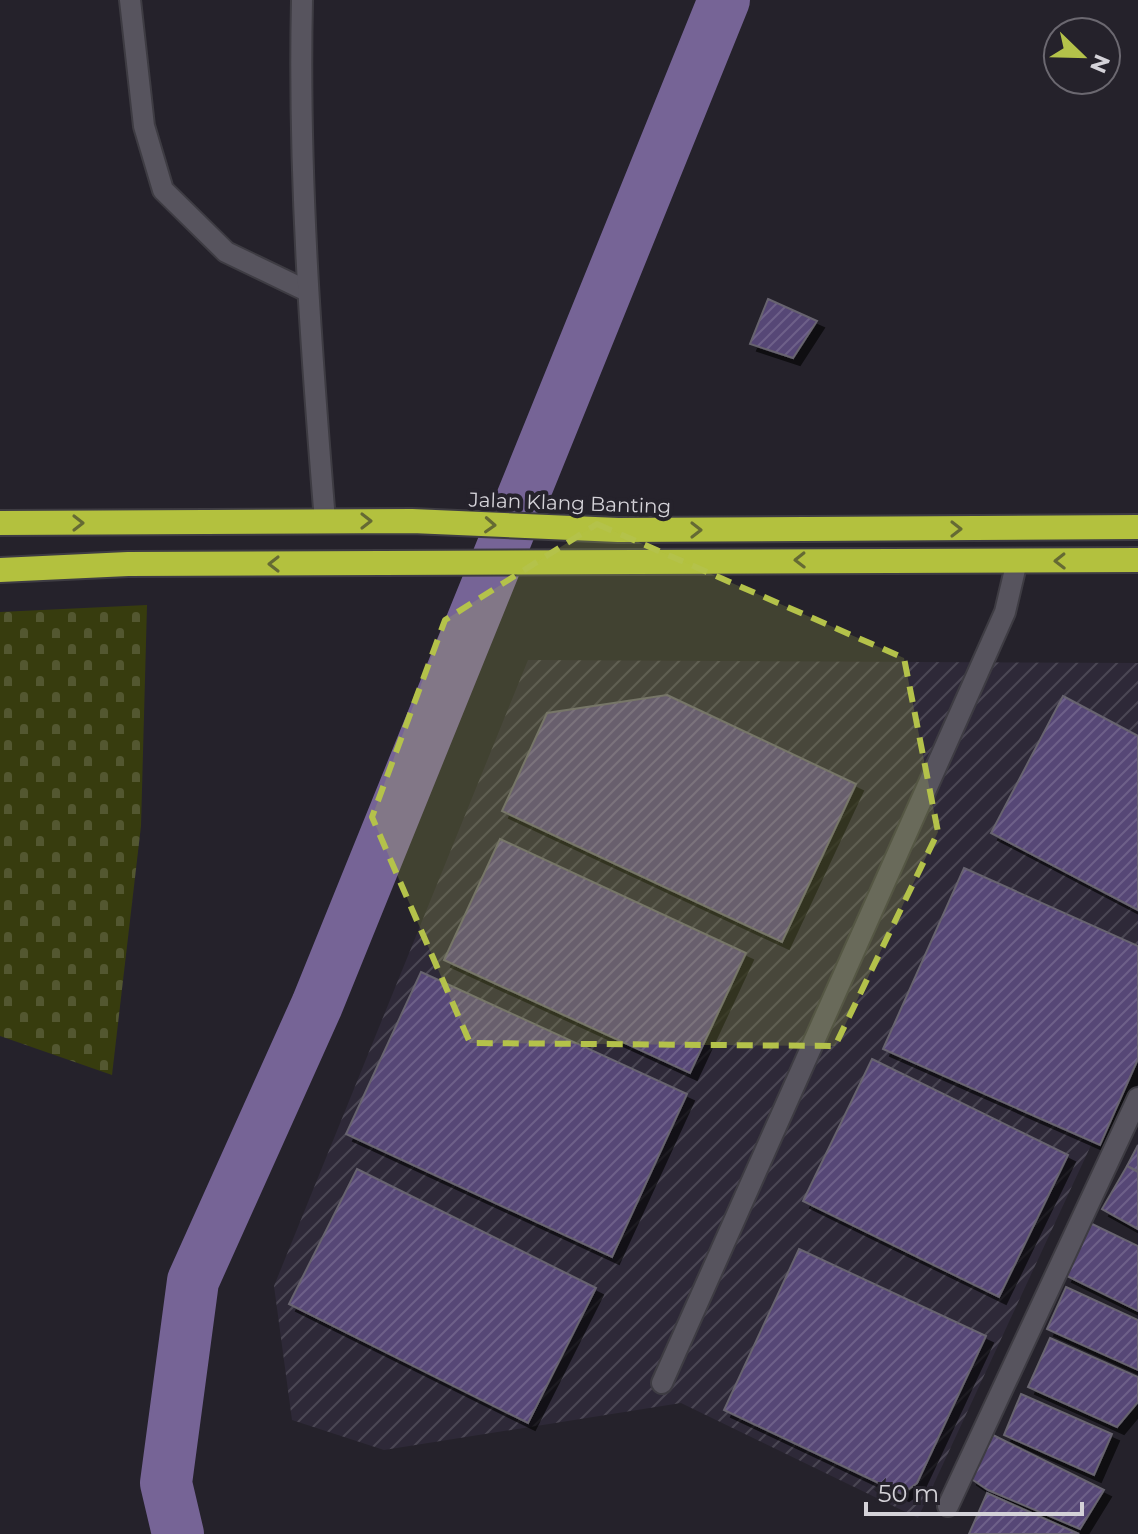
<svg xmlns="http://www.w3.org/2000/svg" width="1138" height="1534" font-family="Montserrat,sans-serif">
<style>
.industrial{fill:url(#industrial-furrows)}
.cemetery{fill:url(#cemetery-stones)}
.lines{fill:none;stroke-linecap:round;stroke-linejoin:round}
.river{stroke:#766496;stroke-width:52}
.building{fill:url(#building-hatch);stroke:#67646f;stroke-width:2;filter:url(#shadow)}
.minor-casing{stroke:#3e3c43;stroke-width:24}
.highway-casing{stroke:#3e3c43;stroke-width:28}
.minor{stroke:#57545e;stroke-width:20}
.highway{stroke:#b3c13e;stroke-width:24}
.oneway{stroke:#656a34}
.marked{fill:#b4c24a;fill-opacity:0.2;stroke:#b4c24a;stroke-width:6;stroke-dasharray:16 10;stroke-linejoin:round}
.labels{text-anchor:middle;stroke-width:8;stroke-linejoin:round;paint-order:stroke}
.street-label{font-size:20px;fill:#d4d2d8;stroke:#25222b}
</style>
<defs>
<pattern id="industrial-furrows" width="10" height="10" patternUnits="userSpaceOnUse" patternTransform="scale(2)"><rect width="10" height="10" fill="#2e2938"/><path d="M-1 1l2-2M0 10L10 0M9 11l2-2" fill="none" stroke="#4b4754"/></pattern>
<pattern id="cemetery-stones" width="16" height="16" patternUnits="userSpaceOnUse" patternTransform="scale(2)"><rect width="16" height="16" fill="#373c0e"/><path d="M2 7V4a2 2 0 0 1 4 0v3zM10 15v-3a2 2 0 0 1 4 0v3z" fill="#535730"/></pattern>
<pattern id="building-hatch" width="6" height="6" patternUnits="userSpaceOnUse" patternTransform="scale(2)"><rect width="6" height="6" fill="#574676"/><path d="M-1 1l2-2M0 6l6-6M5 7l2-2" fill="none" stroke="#6e6089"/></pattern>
<filter id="shadow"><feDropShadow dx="7" dy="7" stdDeviation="0" flood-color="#0009"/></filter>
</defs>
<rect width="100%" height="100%" fill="#25222b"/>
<!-- industrial -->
<path class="industrial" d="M528 660 1138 663V1044L918 1518 681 1403 384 1450 292 1420 274 1286Z"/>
<!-- cemetery -->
<path class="cemetery" d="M147 605 141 826 112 1075 0 1036V612Z"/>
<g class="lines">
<!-- river -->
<path class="river" d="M178 1534 166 1483 193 1281 317 1005 724 0"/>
</g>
<!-- building -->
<g class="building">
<path d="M768 299 817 321 793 358 750 344Z"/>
<path d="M667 695 856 784 782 942 502 811 547 713Z"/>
<path d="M1063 696 1138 736V910L991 833Z"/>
<path d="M500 839 746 953 690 1073 444 960Z"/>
<path d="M964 868 1138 946V1059L1100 1145 883 1049Z"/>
<path d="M421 972 687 1094 612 1257 346 1134Z"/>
<path d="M872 1059 1068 1155 999 1297 803 1201Z"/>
<path d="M1138 1145V1171L1127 1166Z"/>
<path d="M1127 1166 1138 1172V1229L1102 1209Z"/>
<path d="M357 1169 596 1288 528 1423 289 1304Z"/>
<path d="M1090 1223 1138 1246V1311L1065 1275Z"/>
<path d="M799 1249 986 1336 917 1483 902 1494 724 1410Z"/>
<path d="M1066 1287 1138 1320V1370L1047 1329Z"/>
<path d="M1050 1338 1138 1377V1402L1117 1427 1028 1387Z"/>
<path d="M1021 1394 1112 1434 1094 1475 1004 1435Z"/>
<path d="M993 1435 1104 1490 1080 1529 988 1490 970 1478Z"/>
<path d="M987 1493 1079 1534H969Z"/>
</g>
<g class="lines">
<!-- minor casing -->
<g class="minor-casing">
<g id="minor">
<path d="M130 0 144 126 163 190 226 252 307 291"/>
<path d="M302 0C298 175 311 348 325 521"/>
<path d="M662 1383 1005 612 1017 561"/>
<path d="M948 1506 1138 1098"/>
</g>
</g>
<!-- highway casing -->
<g class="highway-casing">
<g id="highway">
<path d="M0 523 412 521 618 530 1138 527"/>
<path d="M0 570 128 564 1138 560"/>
</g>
</g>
<!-- minor -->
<use href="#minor" class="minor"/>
<!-- highway -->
<use href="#highway" class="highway"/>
</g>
<!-- one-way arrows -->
<defs><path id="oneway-chevron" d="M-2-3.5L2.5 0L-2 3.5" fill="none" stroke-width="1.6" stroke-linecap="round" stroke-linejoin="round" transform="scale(2)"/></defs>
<g class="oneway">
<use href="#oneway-chevron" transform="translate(366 521)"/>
<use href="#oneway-chevron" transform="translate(78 523)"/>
<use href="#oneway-chevron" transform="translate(490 525) rotate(3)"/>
<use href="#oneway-chevron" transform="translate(956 529)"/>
<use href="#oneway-chevron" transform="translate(696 530)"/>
<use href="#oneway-chevron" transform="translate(800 560) rotate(179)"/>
<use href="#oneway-chevron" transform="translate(1060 561) rotate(179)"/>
<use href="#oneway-chevron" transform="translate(274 564) rotate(-180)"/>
</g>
<!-- marked area -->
<path class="marked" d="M597 524 904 658 938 832 835 1046 470 1043 372 817 445 620Z"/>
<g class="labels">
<!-- street labels -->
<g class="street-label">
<text transform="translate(570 503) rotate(2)" y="7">Jalan Klang Banting</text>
</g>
</g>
<!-- north arrow -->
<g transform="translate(1082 56) rotate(113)"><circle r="38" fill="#25222b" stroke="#6b6870" stroke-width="2"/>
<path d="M0-6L14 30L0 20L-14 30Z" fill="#b4c24a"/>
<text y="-12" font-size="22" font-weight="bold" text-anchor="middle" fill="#d4d2d8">N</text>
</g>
<!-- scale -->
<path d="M866 1502v12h216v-12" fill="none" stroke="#d4d2d8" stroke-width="4"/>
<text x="878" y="1502" font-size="24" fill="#d4d2d8" stroke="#25222b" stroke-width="6" paint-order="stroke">50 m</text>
</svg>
